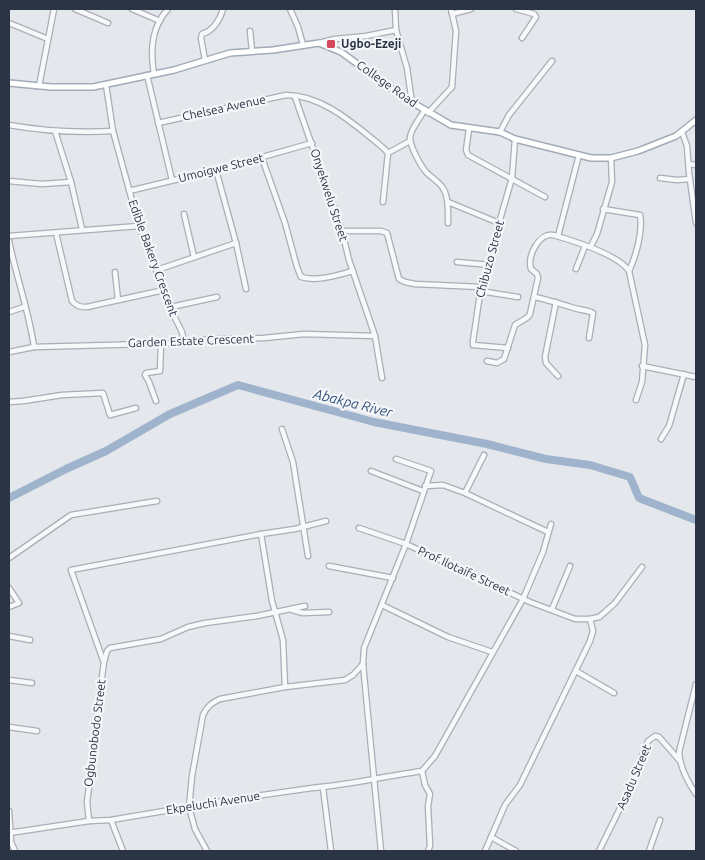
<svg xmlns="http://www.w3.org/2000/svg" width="705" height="860" font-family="Ubuntu,sans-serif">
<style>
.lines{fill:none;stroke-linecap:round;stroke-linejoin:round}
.river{stroke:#9fb4cc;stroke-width:8}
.minor-casing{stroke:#a9aeb7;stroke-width:7}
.major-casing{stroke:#a3abb8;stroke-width:8}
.minor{stroke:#f7f8fa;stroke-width:4.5}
.major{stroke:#fff;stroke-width:5}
.poi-dot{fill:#d1495b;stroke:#f4f6f9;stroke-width:2}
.labels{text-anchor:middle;stroke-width:4.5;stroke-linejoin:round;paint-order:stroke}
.poi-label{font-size:12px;font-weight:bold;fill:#2b3445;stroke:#f4f6f9;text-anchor:start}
.street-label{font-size:12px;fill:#2b3445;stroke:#f4f6f9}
.water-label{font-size:14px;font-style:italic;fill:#34527a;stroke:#f4f6f9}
</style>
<rect width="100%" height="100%" fill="#e4e7ec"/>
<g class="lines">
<!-- river -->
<path class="river" d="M9 498 66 469 106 451 170 414 238 385 374 422 487 444 546 459 590 465 630 477 639 498 696 520"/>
<!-- minor casing -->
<g class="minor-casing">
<g id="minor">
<path d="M75 9 108 23"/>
<path d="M132 9 160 21"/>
<path d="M290 9 298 27 303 45"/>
<path d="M395 9 396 30 407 68 412 103"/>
<path d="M516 9 534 14 536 17 522 38"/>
<path d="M452 14 471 9"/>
<path d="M9 23 48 39"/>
<path d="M250 31 252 51"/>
<path d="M319 43 335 39 366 36 396 30"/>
<path d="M205 60 201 38 202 34C213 31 220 20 223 9"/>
<path d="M154 74C150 51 152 26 168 9"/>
<path d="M147 75 172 180"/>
<path d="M106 85 113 131 139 226 173 314 182 332 184 343"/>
<path d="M39 86 54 9"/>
<path d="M295 97 342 231 349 260 375 336 382 378"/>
<path d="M424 111C420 118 410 130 410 138 410 146 421 167 427 173 433 179 442 183 445 192 449 202 448 212 448 223"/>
<path d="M428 113 452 87 456 31 451 9"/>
<path d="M158 123 286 95C318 95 347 118 370 137 376 142 383 147 388 153L383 202"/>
<path d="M9 125C43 131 78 133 113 131"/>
<path d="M469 129 466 150 468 155 545 197"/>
<path d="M55 131 71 182 82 229"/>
<path d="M500 132 509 115 552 61"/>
<path d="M682 132 687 146 689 173 696 223"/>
<path d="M388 153 410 141"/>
<path d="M262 158 285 223 297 267 301 277C318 282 337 275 353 271"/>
<path d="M689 164 696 165"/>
<path d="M216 170 236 243 246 289"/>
<path d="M660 178 677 180 690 179"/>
<path d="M9 181 42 184 71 182"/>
<path d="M129 191 216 170 312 143"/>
<path d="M448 202 499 223"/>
<path d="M603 209 640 215C643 231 636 256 629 271"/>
<path d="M184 214 194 257"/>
<path d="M342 231H381L387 233 399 279 405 282 415 284 481 287"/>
<path d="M56 233 72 301C77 307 81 307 87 307L164 290"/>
<path d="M9 236 139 226"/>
<path d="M558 236 579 155"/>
<path d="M9 241C16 276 29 311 34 347"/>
<path d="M591 246 597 234 612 182 611 158"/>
<path d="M457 262 490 265"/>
<path d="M576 269 585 246"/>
<path d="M157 270 236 243"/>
<path d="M115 272 118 300"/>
<path d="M480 291 518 297"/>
<path d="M535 297C548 300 561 304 574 308 580 310 587 310 593 313L589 338"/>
<path d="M556 302 545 357 546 363 558 376"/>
<path d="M171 307 217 297"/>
<path d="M9 312 24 307"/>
<path d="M508 348 473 345V341L481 287 490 266 499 223 512 178 515 139"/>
<path d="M9 352 34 347 184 343 209 339 264 338 304 334 375 336"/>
<path d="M487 361 497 363 504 359 515 325 528 317 530 314 538 278 537 274 531 269C527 256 539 233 553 235 574 241 618 254 629 271L645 345 642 382 636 400"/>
<path d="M642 366 696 377"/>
<path d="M156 401 149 382 145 375 146 373 160 371 161 343"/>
<path d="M9 402 23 401 62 395 103 393 110 415 136 408"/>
<path d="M282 429 293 462 308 556"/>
<path d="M661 439 669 426 684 374"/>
<path d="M371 471 423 491"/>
<path d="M425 486 443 485 465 493 548 532"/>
<path d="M465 493 484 455"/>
<path d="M359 528 406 544 530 602 575 619H590L599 617 605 612 615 603 642 567"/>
<path d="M9 558 71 515 157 501"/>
<path d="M329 566 393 578"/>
<path d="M9 588 19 603 9 607"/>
<path d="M382 605 448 637 492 652"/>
<path d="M552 609 570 566"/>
<path d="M292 610 303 613 329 612"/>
<path d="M9 636 30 640"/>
<path d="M103 660 71 570 261 534"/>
<path d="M576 671 614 693"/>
<path d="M9 680 32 683"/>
<path d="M696 684 679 752C680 768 687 781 696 794"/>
<path d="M285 687 345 680 353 675 363 664"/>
<path d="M9 727 37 731"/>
<path d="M422 771 425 785 430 794 428 806 430 846 428 851"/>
<path d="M323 788 331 851"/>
<path d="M9 811 11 842 15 851"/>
<path d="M111 820 123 851"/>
<path d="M89 821 87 802 89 787 99 699 104 662 107 651 110 648 161 639 188 627 205 623 257 616 305 606"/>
<path d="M9 833 89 821 111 820 241 798 312 788C349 785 386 776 422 771L435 756 523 599 543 552 551 524"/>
<path d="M491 837 516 851"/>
<path d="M207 851 195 829 189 807 192 776 203 715C207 706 212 703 220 699L285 687 283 640 272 601 261 534 295 529 326 521"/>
<path d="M381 851 363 664 364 648 406 544 431 471 396 459"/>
<path d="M485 851 505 805 520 785 590 641 593 631 590 619"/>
<path d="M599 851 626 796 648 741 655 736 659 737 680 761"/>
<path d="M649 851 660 820"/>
</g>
</g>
<!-- major casing -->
<g class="major-casing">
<path id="major" d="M9 83 51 87H93L174 70 230 53 273 50 319 43 341 52 403 97 451 125 500 132 515 139 591 158H611L638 151 676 136 696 120"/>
</g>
<!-- minor -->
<use href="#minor" class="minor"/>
<!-- major -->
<use href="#major" class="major"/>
</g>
<!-- markers -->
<rect class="poi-dot" x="326" y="39" width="10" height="10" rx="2.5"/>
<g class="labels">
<!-- poi labels -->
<g class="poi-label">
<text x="341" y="48">Ugbo-Ezeji</text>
</g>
<!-- street labels -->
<g class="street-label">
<text transform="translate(387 84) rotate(35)" y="4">College Road</text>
<text transform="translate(224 108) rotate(-12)" y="4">Chelsea Avenue</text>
<text transform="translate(221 168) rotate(-14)" y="4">Umoigwe Street</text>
<text transform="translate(329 195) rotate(72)" y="4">Onyekwelu Street</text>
<text transform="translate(153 258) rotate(70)" y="4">Edible Bakery Crescent</text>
<text transform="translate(490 259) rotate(-75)" y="4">Chibuzo Street</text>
<text transform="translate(191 341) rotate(-2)" y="4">Garden Estate Crescent</text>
<text transform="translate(464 571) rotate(25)" y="4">Prof Ilotaife Street</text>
<text transform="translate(95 733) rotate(-83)" y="4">Ogbunobodo Street</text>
<text transform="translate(634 777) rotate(-67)" y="4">Asadu Street</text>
<text transform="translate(213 803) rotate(-9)" y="4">Ekpeluchi Avenue</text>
</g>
<!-- water labels -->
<g class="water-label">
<text transform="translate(353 403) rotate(14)" y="5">Abakpa River</text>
</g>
</g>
<!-- border -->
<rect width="705" height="860" fill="none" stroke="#2b3445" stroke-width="20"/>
</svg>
